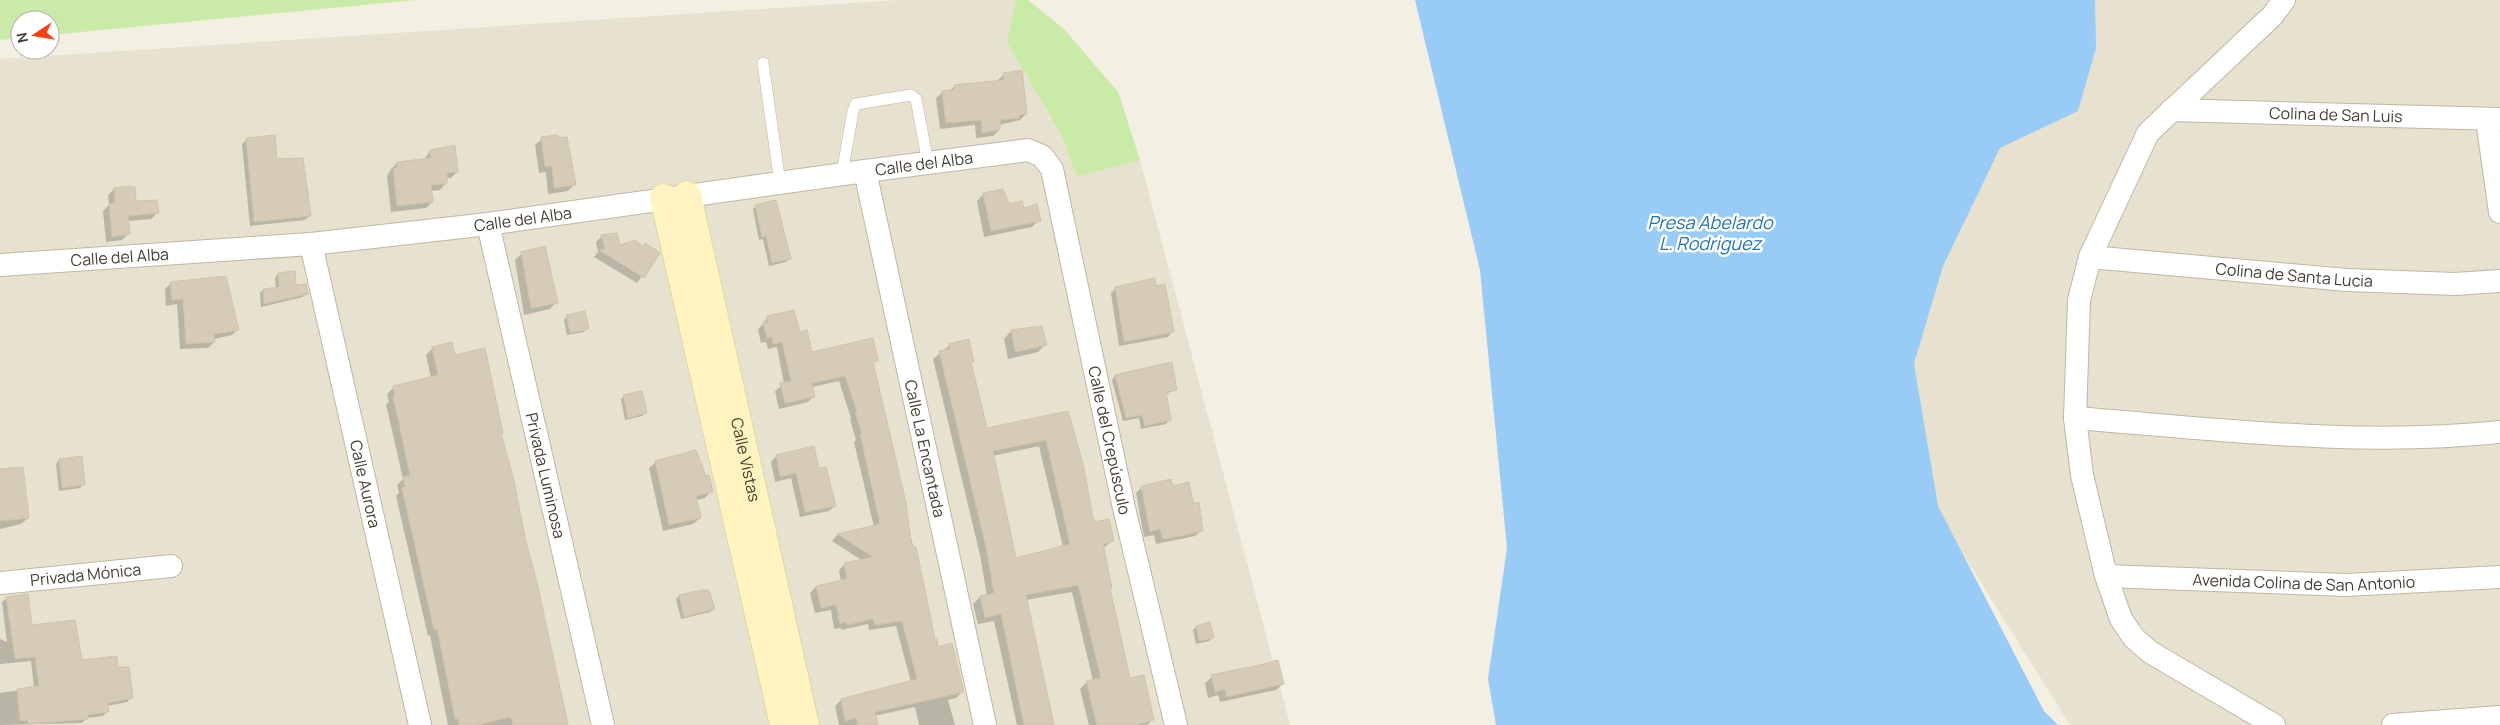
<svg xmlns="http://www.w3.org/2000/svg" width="2500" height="725" font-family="Manrope,sans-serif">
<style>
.residential{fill:#e7e1d0}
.green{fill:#c9eba7}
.water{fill:#98cbf6}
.shadow{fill:#0003;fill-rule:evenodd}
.building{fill:#d5cbb7;stroke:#d0c3aa;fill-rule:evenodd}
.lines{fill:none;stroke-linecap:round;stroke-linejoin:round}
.lane-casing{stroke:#bfb7a4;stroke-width:12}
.street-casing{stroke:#bfb7a4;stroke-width:24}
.secondary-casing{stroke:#d6c78e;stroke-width:29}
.lane{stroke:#fff;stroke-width:11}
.street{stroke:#fff;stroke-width:22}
.secondary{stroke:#fff3c0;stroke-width:28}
.labels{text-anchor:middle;stroke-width:5;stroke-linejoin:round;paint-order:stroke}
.street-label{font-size:16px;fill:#453e32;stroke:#fff}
.water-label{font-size:18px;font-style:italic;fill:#2472b8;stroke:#fff}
</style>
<rect width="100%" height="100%" fill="#f3efe2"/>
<!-- residential -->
<g class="residential">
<path d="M898 0H1026L1118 92 1140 160 1290 725H0V59Z"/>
<path d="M1862 0H2500V725H2070L1873 410Z"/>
</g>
<!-- green -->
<g class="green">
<path d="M0 0H416L50 35V20H20V38L0 40Z"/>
<path d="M1016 0H1028L1064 29 1118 92 1140 160 1077 176 1061 134 1007 42Z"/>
</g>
<!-- water -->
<path class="water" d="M1415 0H2095L2096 48 2078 111 2000 148 1943 266 1914 364 1938 506 2044 711 2058 725H1496L1488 679 1507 548 1480 270Z"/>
<!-- shadow -->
<g class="shadow">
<path d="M1004 74 1026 114 1020 120 999 125V130L993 136 976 138 975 125 940 129 936 98 943 92 949 91 954 87 997 81Z"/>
<path d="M247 139 276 160 310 215 305 220 250 226 242 144Z"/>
<path d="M542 139 574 185 568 191 548 194 546 172 539 173 535 145Z"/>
<path d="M430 151 457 172 451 178H446V183L440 190 431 191 432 202 426 208 391 212 387 176 391 169 397 163 424 160Z"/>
<path d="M114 189 135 203 157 213 151 219 127 221 128 234 122 240 106 242 103 211 109 205 108 195Z"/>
<path d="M984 194 1008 205 1039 220 1032 227 984 237 977 201Z"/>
<path d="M756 206 789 259 786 262 769 266 763 239 759 240 753 209Z"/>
<path d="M602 236 619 246 643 247 658 253 637 283 594 257 598 252 596 242Z"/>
<path d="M522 253 556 302 550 309 524 315 515 260Z"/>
<path d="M278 274 306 293 303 297 261 307 260 293 263 290 276 289 275 278Z"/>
<path d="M171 283 237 330 232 335 214 339V342L208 348 180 349 177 304 166 306 165 289Z"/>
<path d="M1116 288 1173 331 1168 337 1119 346 1111 293Z"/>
<path d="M567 316 587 328 584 332 567 335 564 320Z"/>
<path d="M768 317 799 333 811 353 876 360 872 364 934 640 962 692 956 698 948 700 955 725H919L915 707 874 716 876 725H839L835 706 841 700 911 682 896 626 869 630 868 624 841 630V628L834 629 831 610 815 613 810 593 816 587 841 581 839 570 845 564 863 561 832 541 837 535 874 527 854 442 856 440 850 419 851 418 839 381 812 387 814 396 808 402 779 409 775 391 784 384 777 347 768 349 766 342 761 343 758 330Z"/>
<path d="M1011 331 1046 344 1038 352 1008 359 1004 339Z"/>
<path d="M950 345 973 361 970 364 986 430 1067 412 1093 524 1112 541 1103 548 1109 590 1129 680 1153 719 1147 725H1089L1080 689 1086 683 1093 681 1072 592 1026 600 1052 725H1017L994 621 978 624 973 604 980 597 987 596 980 555 933 359ZM1039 446 1063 547 1015 559 992 456Z"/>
<path d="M433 348 454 356 502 432 500 434 567 725H448L430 635 428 636 396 496 399 493 397 485 403 479 386 404 389 402 387 394 394 387 431 378 426 355Z"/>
<path d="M1171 364 1176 389 1166 394 1169 420 1166 424 1141 429 1139 418 1123 421 1112 380 1115 376Z"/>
<path d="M624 396 646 413 642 416 625 420 621 399Z"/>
<path d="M776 456 818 470 835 506 829 511 800 517 791 478 775 482 771 462Z"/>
<path d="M80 457 83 485 80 488 59 491 56 464 59 460Z"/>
<path d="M656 462 711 491 705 498 696 500 700 518 693 524 663 531 649 468Z"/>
<path d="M0 470 28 518 21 524 0 529Z"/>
<path d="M1142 487H1172L1192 505 1201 530 1195 536 1156 544 1154 535 1144 537 1136 493Z"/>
<path d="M679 596 714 609 710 612 681 619 676 599Z"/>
<path d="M7 598 30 626 81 661 116 669 131 697 127 702 107 706V712L103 716 87 718 82 723 0 725V693L34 688 31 661 0 664V639L7 642 2 602Z"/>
<path d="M1209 624 1213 637 1209 641 1196 644 1193 630 1196 627Z"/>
<path d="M1212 677 1283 684 1276 690 1220 702 1218 695 1208 698 1205 683Z"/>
</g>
<!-- building -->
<g class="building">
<path d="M1022 70 1027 114 1019 115V118L1000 120V130L982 133 981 120 946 123 942 91 954 90V85L1004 80 1003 73Z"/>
<path d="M275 135 277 159 303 158 311 216 254 222 246 138Z"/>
<path d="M558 135V138L567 137 576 185 554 188 552 166 545 167 541 137Z"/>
<path d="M455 145 458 172 447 173V184L431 185 433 202 397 206 393 169 397 168V162L431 158 430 150Z"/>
<path d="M130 186 135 187 136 201 157 200 159 213 128 216 130 234 112 237 109 204 115 203 114 188Z"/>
<path d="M1003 189 1009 204 1022 201 1024 208 1037 204 1041 221 991 231 983 193Z"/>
<path d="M776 200 791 259 772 263 766 236 762 237 755 205Z"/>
<path d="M617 233 620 245 635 240 643 246 645 243 660 253 644 278 599 250 605 249 601 235Z"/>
<path d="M545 246 558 303 531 308 521 252Z"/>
<path d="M295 271 296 285 306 284 308 294 264 304 263 289 279 287 278 273Z"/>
<path d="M226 276 239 330 214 334 215 342 186 344 183 299 172 300 170 282Z"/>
<path d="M1155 278 1156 286 1165 284 1174 332 1124 342 1115 287Z"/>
<path d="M794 310 800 332 807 330 812 352 873 338 878 361 873 362 906 503 911 541 914 547H916L935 639H937L938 647 952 643 964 692 875 712 878 725H858L856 718 845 721 841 699 917 679 902 621 875 625 873 619 847 625 846 622 840 624 836 605 821 608 816 586 847 579 844 563 873 557 837 534 880 524 860 434H862L855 412H857L845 376 812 383 815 397 785 403 780 383 791 381 782 342 773 344 772 337 767 338 763 323 768 322 767 316Z"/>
<path d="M585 311 589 329 570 333 566 315Z"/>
<path d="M1042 326 1047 345 1015 352 1011 330Z"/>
<path d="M969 339 974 362H971L987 428 1068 411 1083 464 1094 522 1109 519 1114 541 1103 544 1112 588 1110 589 1130 678 1144 675 1154 720 1135 725H1097L1086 681 1101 678 1078 585 1026 595 1054 725H1024L1001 614 985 618 980 596 994 593 986 547 939 351 950 349 949 344ZM1046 440 1070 544 1016 558 993 451Z"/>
<path d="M452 342 455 355 485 348 503 433H501L514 481 525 537 538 587 568 725H513L511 717 477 725H459L458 719H455L437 629 434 630 402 488 405 487 403 477 410 475 393 396H395L393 386 438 375 432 347Z"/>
<path d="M1172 362 1177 390 1166 392 1171 420 1145 426 1142 415 1126 418 1115 375Z"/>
<path d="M642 391 647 413 628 418 623 395Z"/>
<path d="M814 446 819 468 826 467 836 506 805 512 796 473 780 477 776 455Z"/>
<path d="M696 450 706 476 709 475 713 492 696 496 701 518 669 525 655 461Z"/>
<path d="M82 456 85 485 62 488 59 459Z"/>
<path d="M23 467 29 518 0 521V469Z"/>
<path d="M1171 479 1173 486 1189 482 1193 503 1199 502 1203 531 1167 539 1162 538 1160 529 1150 532 1141 486Z"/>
<path d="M702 590H709L715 609 684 617 679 595Z"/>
<path d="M28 594 32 625 75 620 82 660 117 656 118 667H129L133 698 108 703 109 712 88 715V719L28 724 27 720 20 721 17 689 39 686 35 657 15 659 6 597Z"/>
<path d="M1210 622 1214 638 1199 641 1196 626Z"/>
<path d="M1278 660 1284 684 1226 697 1225 689 1215 692 1211 675 1249 667V668Z"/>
</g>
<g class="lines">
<!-- lane casing -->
<g class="lane-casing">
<g id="lane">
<path d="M763 63 780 183"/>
<path d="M842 174 853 111 856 104 911 95 916 99 928 163"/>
</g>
</g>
<!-- street casing -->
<g class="street-casing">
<g id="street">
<path id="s1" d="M2171 110 2500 119"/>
<path d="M2487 120 2500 212"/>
<path id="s2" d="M865 171 985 725"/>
<path id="s3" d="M488 224 603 725"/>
<path id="s4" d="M311 244 420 725"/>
<path id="s5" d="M2090 257 2347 280 2455 284 2500 281"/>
<path id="s6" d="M0 265 311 244 488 224 865 171 1028 150 1042 156 1052 169 1124 508 1176 725"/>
<path d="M2075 418C2216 429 2359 447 2500 432"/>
<path id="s7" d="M2106 576 2346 585 2500 577"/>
<path id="s8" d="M0 583 171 566"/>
<path d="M2274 725 2150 652 2134 638 2121 619 2106 576 2082 475 2075 418 2079 300 2090 257 2148 133 2272 16 2284 0"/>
<path d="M2393 725 2500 717"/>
</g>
</g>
<!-- secondary casing -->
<g class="secondary-casing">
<g id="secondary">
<path id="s9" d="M687 195 805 725"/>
<path d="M664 198 784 725"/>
</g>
</g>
<!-- lane -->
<use href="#lane" class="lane"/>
<!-- street -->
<use href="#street" class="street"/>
<!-- secondary -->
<use href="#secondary" class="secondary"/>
</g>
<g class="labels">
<!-- street labels -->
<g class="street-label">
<text dy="6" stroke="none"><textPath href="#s1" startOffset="165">Colina de San Luis</textPath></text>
<text dy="6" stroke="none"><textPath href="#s6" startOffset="930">Calle del Alba</textPath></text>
<text dy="6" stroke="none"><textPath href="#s6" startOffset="525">Calle del Alba</textPath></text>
<text dy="6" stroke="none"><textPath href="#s6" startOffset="120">Calle del Alba</textPath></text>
<text dy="6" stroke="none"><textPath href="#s5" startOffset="205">Colina de Santa Lucia</textPath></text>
<text dy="6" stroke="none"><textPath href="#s6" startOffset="1344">Calle del Crepúsculo</textPath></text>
<text dy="6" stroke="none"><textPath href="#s2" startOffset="284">Calle La Encantada</textPath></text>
<text dy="6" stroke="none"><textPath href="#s9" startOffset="271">Calle Vistas</textPath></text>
<text dy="6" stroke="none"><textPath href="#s3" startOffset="258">Privada Luminosa</textPath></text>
<text dy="6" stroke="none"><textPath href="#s4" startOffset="246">Calle Aurora</textPath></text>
<text dy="6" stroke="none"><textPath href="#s8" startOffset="86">Privada Mónica</textPath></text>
<text dy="6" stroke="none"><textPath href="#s7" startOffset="198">Avenida Colina de San Antonio</textPath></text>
</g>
<!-- water labels -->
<g class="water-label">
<text x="1710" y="229">Presa Abelardo<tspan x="1710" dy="21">L. Rodriguez</tspan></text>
</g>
</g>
<!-- north arrow -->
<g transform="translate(35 35) rotate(258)"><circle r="24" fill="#ffffff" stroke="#b5b2ad"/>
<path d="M0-4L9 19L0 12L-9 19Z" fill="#ff3e0d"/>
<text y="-8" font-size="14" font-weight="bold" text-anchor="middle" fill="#453e32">N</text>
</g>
</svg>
